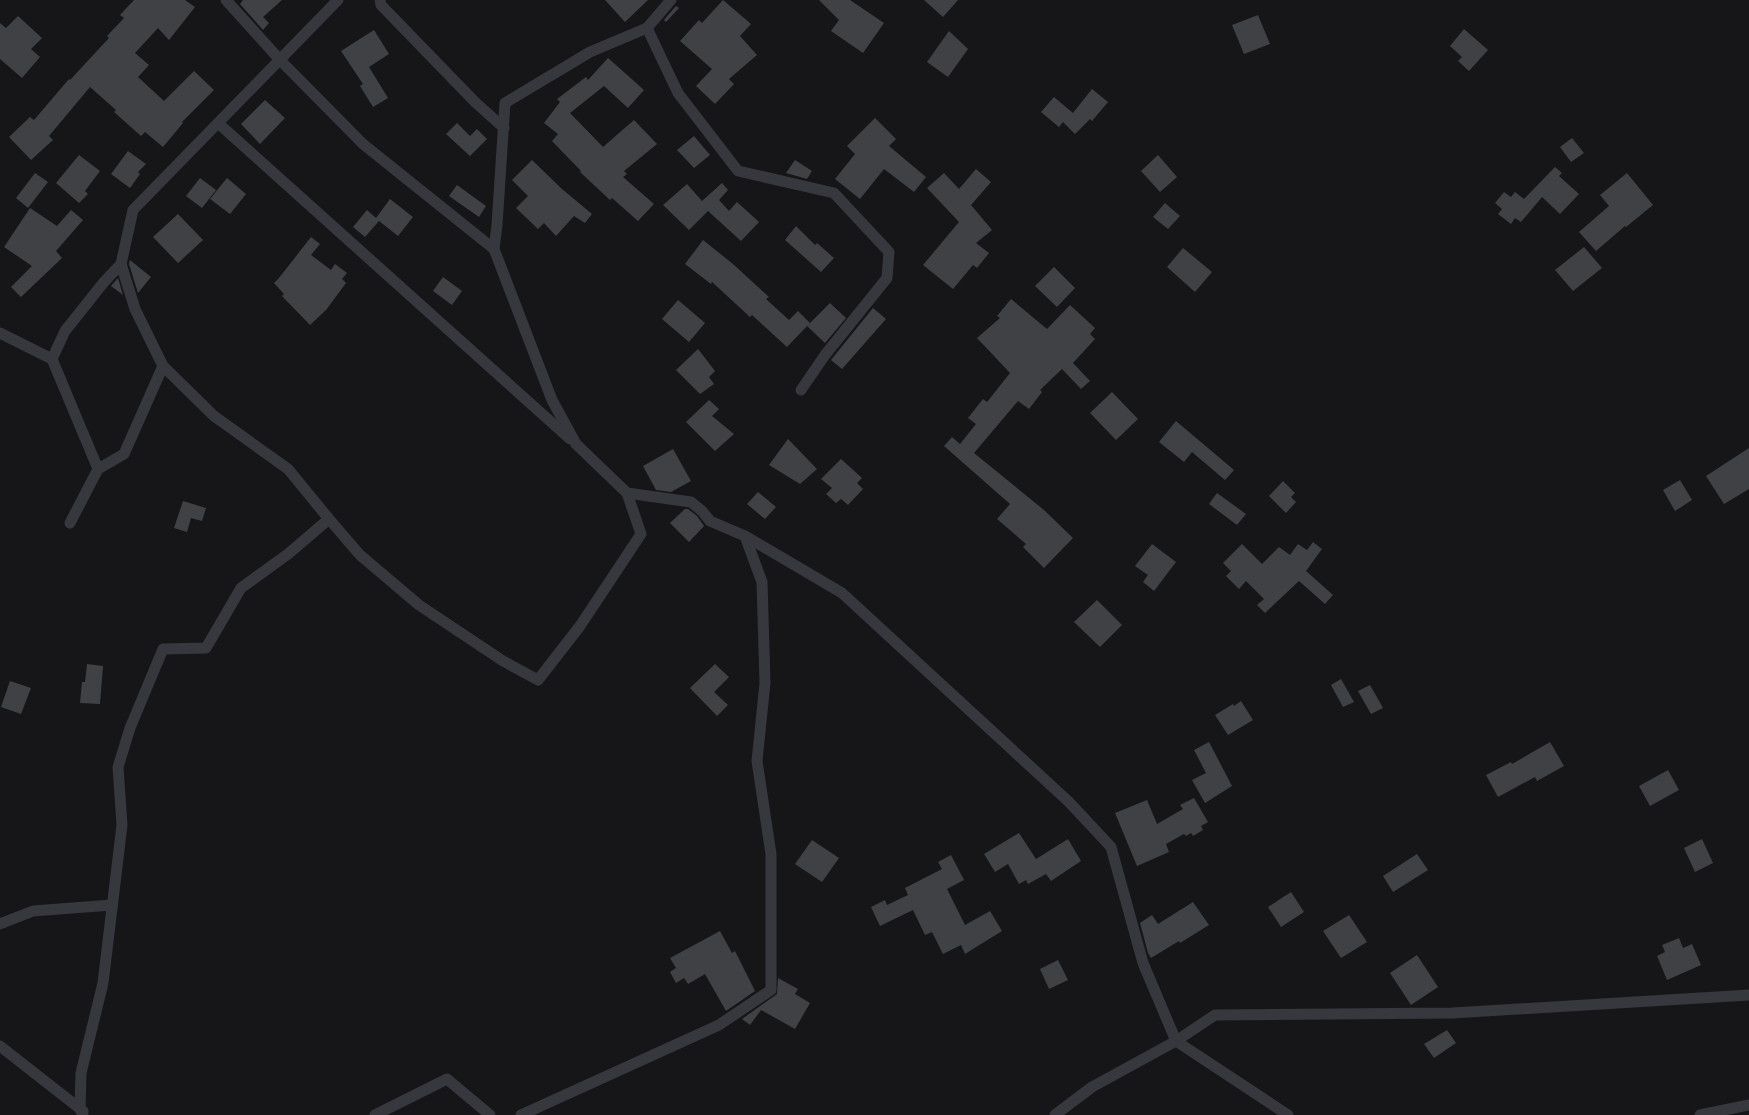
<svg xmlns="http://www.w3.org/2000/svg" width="1749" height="1115" font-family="'Nunito Sans',sans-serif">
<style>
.building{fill:#404145}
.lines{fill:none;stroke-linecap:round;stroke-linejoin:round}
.minor{stroke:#37383d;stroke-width:11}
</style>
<rect width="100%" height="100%" fill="#161618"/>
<!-- building -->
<g class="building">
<path d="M134 0H185L195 7 169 40 158 28 135 53 149 65 138 77 164 101 194 71 214 90 182 122 183 123 163 147 145 132 141 136 114 112 116 110 90 87 49 136 53 140 31 160 9 137 30 117 34 120 69 79 70 80 109 38 107 36 124 18 120 15Z"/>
<path d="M243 0H282L263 17 269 23 263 30 240 4Z"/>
<path d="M605 0H648L625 22Z"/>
<path d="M723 0 751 24 740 36 757 55 729 79 734 84 715 104 696 86 712 69 680 41 699 20 702 23Z"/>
<path d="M819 0H850L884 23 863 53 831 31 839 20Z"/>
<path d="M924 0H958L943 17Z"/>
<path d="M676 6 679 8 666 22 664 20Z"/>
<path d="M1258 15 1270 44 1244 54 1232 25Z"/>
<path d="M18 16 42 38 31 49 40 57 22 78 0 59V23L6 28Z"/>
<path d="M1464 29 1488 50 1469 71 1458 61 1462 57 1450 46Z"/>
<path d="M374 30 389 54 369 67 388 98 373 107 360 86 363 84 341 51Z"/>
<path d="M949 31 968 49 948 77 927 62Z"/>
<path d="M608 58 644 90 628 108 604 86 570 113 603 147 634 120 657 144 624 171 627 174 623 177 654 204 638 221 612 198 610 200 580 172 581 171 552 141 558 134 544 123 560 102 557 99 586 77 588 80Z"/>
<path d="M1092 89 1108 102 1092 121 1090 119 1075 134 1063 122 1059 127 1041 112 1054 97 1073 113Z"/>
<path d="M265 100 285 118 260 144 241 124Z"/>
<path d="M875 118 896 139 889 146 926 177 914 192 884 169 860 199 835 179 855 154 847 146Z"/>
<path d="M457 123 470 136 477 129 487 139 470 156 446 134Z"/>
<path d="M694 136 710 155 694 168 677 150Z"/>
<path d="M1572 138 1584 153 1571 162 1560 147Z"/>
<path d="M128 151 146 164 138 172 140 174 130 188 111 174Z"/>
<path d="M79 155 100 171 85 191 88 194 79 203 56 183Z"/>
<path d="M1158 155 1177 177 1160 192 1141 171Z"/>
<path d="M532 160 562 189 592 214 585 223 574 216 556 236 544 223 538 229 516 208 528 196 512 180Z"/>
<path d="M795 160 812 171 807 179 786 173Z"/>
<path d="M1555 167 1562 173 1559 176 1579 194 1560 214 1542 197 1521 222 1515 218 1511 224 1498 214 1502 209 1495 203 1504 192 1511 197 1515 192 1524 199Z"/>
<path d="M976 169 991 182 971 205 992 230 976 243 989 253 977 268 973 265 953 289 923 265 959 222 927 188 944 173 959 189Z"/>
<path d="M35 173 48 182 28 208 16 198Z"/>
<path d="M1627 173 1653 205 1626 227 1625 226 1596 251 1579 232 1609 206 1600 195Z"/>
<path d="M200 178 216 190 202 208 186 196Z"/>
<path d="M227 178 246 194 230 214 210 199Z"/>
<path d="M722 183 728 190 719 200 729 211 737 202 759 222 741 241 708 211 689 230 663 205 687 184 702 201Z"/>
<path d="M457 185 486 206 479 217 449 196Z"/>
<path d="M390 199 413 217 398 236 379 221 365 237 353 227 367 210 376 218Z"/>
<path d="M1165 203 1180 216 1168 229 1153 217Z"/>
<path d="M30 208 57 226 71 210 83 220 56 251 62 258 21 297 11 287 32 266 4 247Z"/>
<path d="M178 214 203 240 178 263 153 237Z"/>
<path d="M796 226 815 245 817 243 834 258 821 272 785 240Z"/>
<path d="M311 237 320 244 311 255 331 270 335 264 347 273 342 279 346 283 326 310 310 325 282 296 284 294 274 283 279 278Z"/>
<path d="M703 240 733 264 769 297 766 299 789 320 798 311 810 323 787 347 752 315 750 317 712 282 711 284 685 264Z"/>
<path d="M1584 247 1602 268 1573 291 1555 270Z"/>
<path d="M1183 248 1212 272 1195 292 1167 267Z"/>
<path d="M130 260 151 277 138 293 129 264Z"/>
<path d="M1054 267 1075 288 1057 307 1035 286Z"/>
<path d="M443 277 462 291 452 305 433 291Z"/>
<path d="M118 278 123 295 111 286Z"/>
<path d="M1011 299 1047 329 1070 305 1095 328 1090 334 1095 339 1073 363 1090 381 1081 389 1062 369 1040 390 1042 392 1029 409 1018 401 974 453 1044 510 1073 538 1044 568 1023 547 1026 544 997 519 1010 504 944 446 952 437 960 444 976 424 968 418 983 399 987 402 1010 373 977 338 1000 318 997 316Z"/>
<path d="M678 300 705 323 689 342 662 319Z"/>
<path d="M830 303 846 318 825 343 807 326Z"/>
<path d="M873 308 886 319 842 369 831 360Z"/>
<path d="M698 349 715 371 709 377 714 384 700 394 676 370Z"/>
<path d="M1112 392 1138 419 1116 440 1090 413Z"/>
<path d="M709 400 719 409 712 416 734 434 715 451 686 422Z"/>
<path d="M1176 421 1234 470 1225 480 1192 452 1184 462 1159 442Z"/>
<path d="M788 439 817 469 800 484 769 465Z"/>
<path d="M1749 448V489L1724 504 1706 476Z"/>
<path d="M673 449 691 481 671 492 656 490 643 466Z"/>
<path d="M841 459 862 478 857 483 863 489 848 505 841 499 836 503 826 494 832 488 821 479Z"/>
<path d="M1680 480 1692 500 1675 511 1663 490Z"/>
<path d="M1283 481 1295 493 1291 497 1296 502 1286 513 1269 496Z"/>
<path d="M758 492 776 507 765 519 747 504Z"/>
<path d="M1217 493 1246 514 1237 525 1209 504Z"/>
<path d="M183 501 206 508 202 521 191 518 187 532 174 528Z"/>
<path d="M685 509H688L697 516 704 526 689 542 670 523Z"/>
<path d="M1313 542 1322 549 1306 571 1333 595 1325 604 1299 581 1265 613 1257 605 1264 599 1246 581 1239 589 1226 576 1231 571 1223 563 1242 544 1262 564 1279 547 1290 555 1298 544 1307 550Z"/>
<path d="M1152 544 1176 562 1154 591 1143 582 1148 575 1135 566Z"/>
<path d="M1097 600 1122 625 1100 647 1074 622Z"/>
<path d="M87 664 103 666 100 704 80 703 82 682H85Z"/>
<path d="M715 664 729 677 714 692 728 705 717 716 690 688Z"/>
<path d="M1341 679 1354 702 1343 707 1331 685Z"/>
<path d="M10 681 31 688 21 714 1 707Z"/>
<path d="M1370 685 1383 708 1371 714 1358 691Z"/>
<path d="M1241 701 1253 720 1228 735 1215 715 1233 704 1234 706Z"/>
<path d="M1209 742 1232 786 1205 803 1192 780 1206 773 1194 750Z"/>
<path d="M1550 742 1564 766 1537 781 1535 777 1498 797 1486 775 1511 762 1512 764Z"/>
<path d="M1668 770 1679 790 1650 806 1639 786Z"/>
<path d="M1194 798 1208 822 1201 826 1203 830 1193 836 1191 833 1186 836 1184 834 1166 844 1169 852 1137 866 1115 813 1147 800 1157 824 1183 809 1180 805Z"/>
<path d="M1019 833 1036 859 1068 839 1081 861 1051 881 1046 874 1028 884 1026 880 1019 884 1008 864 995 872 984 854Z"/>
<path d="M1702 839 1713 863 1695 872 1684 848Z"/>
<path d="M812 840 839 858 822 882 795 864Z"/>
<path d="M1417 854 1428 870 1393 892 1383 876Z"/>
<path d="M951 855 964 880 947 889 965 925 990 911 1002 931 965 954 961 945 943 954 932 932 925 935 913 910 880 926 871 907 885 900 887 905 908 895 905 888 942 869 938 862Z"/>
<path d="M1291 892 1304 912 1281 927 1268 907Z"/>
<path d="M1193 902 1209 925 1180 943 1179 941 1151 958 1148 953 1140 923 1152 915 1158 924Z"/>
<path d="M1349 915 1367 942 1341 958 1323 931Z"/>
<path d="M720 931 732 953 735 951 755 991 726 1011 705 974 688 984 684 978 676 983 670 972 676 968 670 958Z"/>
<path d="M1679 938 1683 948 1692 944 1701 965 1667 980 1657 956 1665 952 1662 945Z"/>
<path d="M1417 955 1438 987 1411 1005 1390 973Z"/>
<path d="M1058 960 1068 980 1049 989 1040 969Z"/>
<path d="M778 978 798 989 795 994 810 1003 795 1029 761 1010 750 1025 742 1019 777 994Z"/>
<path d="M1447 1030 1456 1043 1434 1058 1424 1044Z"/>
</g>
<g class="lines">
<!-- minor -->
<g class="minor">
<path d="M226 0 280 60 363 144 494 249 552 400 576 444 627 493 691 502 702 511 710 521 745 536 762 582 765 683 757 761 771 854V990L719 1025 521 1115"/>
<path d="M380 0 381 5 475 102 504 128"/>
<path d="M647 28 678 93 738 171 834 193 889 252 887 278 825 355 801 390"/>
<path d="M218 123 570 439"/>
<path d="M494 249 497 225 505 103 590 52 647 28 671 0"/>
<path d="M0 333 52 359 65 331 104 282 121 264"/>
<path d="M52 359 98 469"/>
<path d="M329 519 288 469 214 416 163 366 135 309 121 264 133 210 338 0"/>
<path d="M70 523 98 469 124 454 163 366"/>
<path d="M745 536 842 593 1069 802 1111 847 1143 963 1176 1041 1288 1115"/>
<path d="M0 924 33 911 112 905"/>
<path d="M0 1046 83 1111"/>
<path d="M83 1115 80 1109 81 1073 103 983 122 825 118 767 130 728 163 649 206 648 241 588 288 554 329 519 360 555 419 605 503 661 538 680 580 626 641 534 627 493"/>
<path d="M375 1115 447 1079 490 1115"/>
<path d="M1055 1115 1092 1087 1176 1041 1215 1015 1452 1013 1749 995"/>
<path d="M1700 1115 1749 1105"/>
</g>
</g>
</svg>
